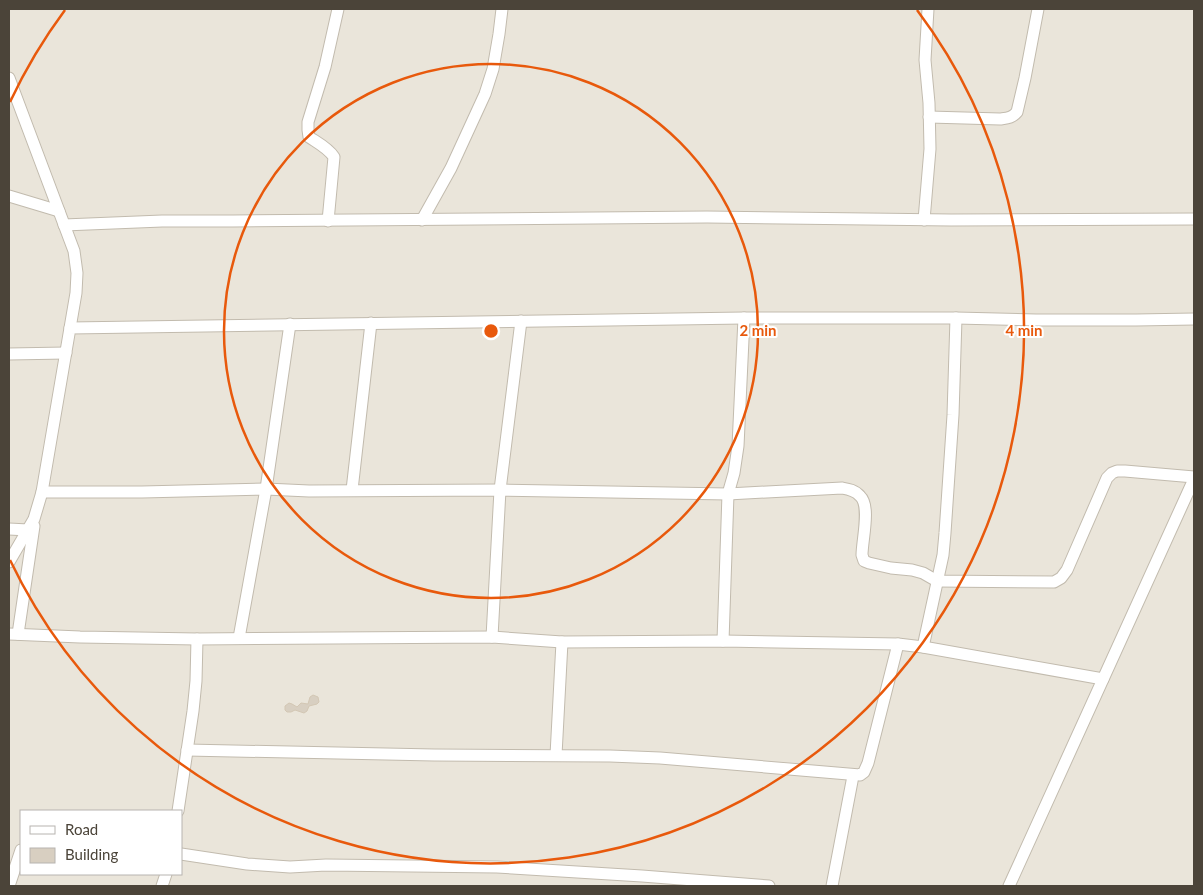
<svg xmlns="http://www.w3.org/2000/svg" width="1203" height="895" font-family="Lato,sans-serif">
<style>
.residential{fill:#eae5da;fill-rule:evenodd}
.building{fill:#d8cfc1;stroke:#d3c7b4}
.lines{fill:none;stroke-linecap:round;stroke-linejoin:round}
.street-casing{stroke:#c2bbae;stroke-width:13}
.street{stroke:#fff;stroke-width:11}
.ring{fill:none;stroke:#e8590c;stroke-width:2.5}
.centre{fill:#e8590c;stroke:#fff;stroke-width:2.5}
.ring-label{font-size:15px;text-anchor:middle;font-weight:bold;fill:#e8590c;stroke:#fff;stroke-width:4;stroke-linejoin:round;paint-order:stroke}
</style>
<rect width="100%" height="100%" fill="#f6f3ec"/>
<!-- residential -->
<path class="residential" d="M9 9H1194V886H9ZM21 811H181V874H21Z"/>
<!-- building -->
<path class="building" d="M313 695 318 697 319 702 317 704 309 706 307 711 304 713 295 710 291 712H287L285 710V706L289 703 292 704 297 707 301 703 308 704 310 697Z"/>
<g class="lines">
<!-- street casing -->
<g class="street-casing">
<g id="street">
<path d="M9 78 74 251 77 273 76 293 70 328"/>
<path d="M929 117 1000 119C1007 118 1012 118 1017 112L1025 78 1038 9"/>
<path d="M9 196 59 211"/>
<path d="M422 220 451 168 485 94 493 69 499 34 502 9"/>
<path d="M924 220 930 149 929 103 925 60 928 9"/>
<path d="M328 221 334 157C328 148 318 143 309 137L308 130V122L325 67 338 9"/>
<path d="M64 225 162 221H233L707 217 951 220 1194 219"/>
<path d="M9 354 66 353"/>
<path d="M352 490 371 323"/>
<path d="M42 492H142L266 489 309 491 500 490 728 494 842 488C848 489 855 490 860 496 871 506 862 540 862 555L864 561 869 563 891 568 912 570 923 573 937 581 1054 582 1061 578 1067 570 1107 478 1112 473 1117 471H1125L1194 477"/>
<path d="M9 529 28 530"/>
<path d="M9 562 34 519 42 492 70 328 744 318H956L1036 320H1136L1194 319"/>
<path d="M9 634 80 637 197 639 492 637 562 642 723 641 898 644 923 647 1103 679"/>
<path d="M18 634 34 526"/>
<path d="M492 637 500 490 521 321"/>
<path d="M239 638 266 489 290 324"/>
<path d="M723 641 728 494 734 473 738 446 744 318"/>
<path d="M923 647 943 555 945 533 953 415 956 318"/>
<path d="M187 750 434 755 610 756 660 758 860 775 864 772 868 763 898 644"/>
<path d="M556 755 562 642"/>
<path d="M178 811 193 711 196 681 197 639"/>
<path d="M181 854 247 864 290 867 326 865 497 867 642 876 769 886"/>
<path d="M9 886 21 850"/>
<path d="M162 886 166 874"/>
<path d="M832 886 853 776"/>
<path d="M1009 886 1194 479"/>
</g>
</g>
<!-- street -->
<use href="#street" class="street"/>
</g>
<!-- distance rings -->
<g class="ring">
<circle cx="491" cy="331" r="267"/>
<path d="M10 102A533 533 0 0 1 65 10M917 10A533 533 0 1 1 10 560"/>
</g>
<circle cx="491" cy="331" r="8" class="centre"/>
<g class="ring-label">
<text x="758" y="336">2 min</text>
<text x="1024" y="336">4 min</text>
</g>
<!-- border -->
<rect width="1203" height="895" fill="none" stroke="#4b4439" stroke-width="20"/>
<!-- legend -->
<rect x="20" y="810" width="162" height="65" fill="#ffffff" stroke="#b7b4b0"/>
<rect x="30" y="826" width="25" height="8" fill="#ffffff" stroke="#b7b4b0"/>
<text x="65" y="835" font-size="15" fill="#4b4439">Road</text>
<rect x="30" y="848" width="25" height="15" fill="#d8cfc1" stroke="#b7b4b0"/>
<text x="65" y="860" font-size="15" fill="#4b4439">Building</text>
</svg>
